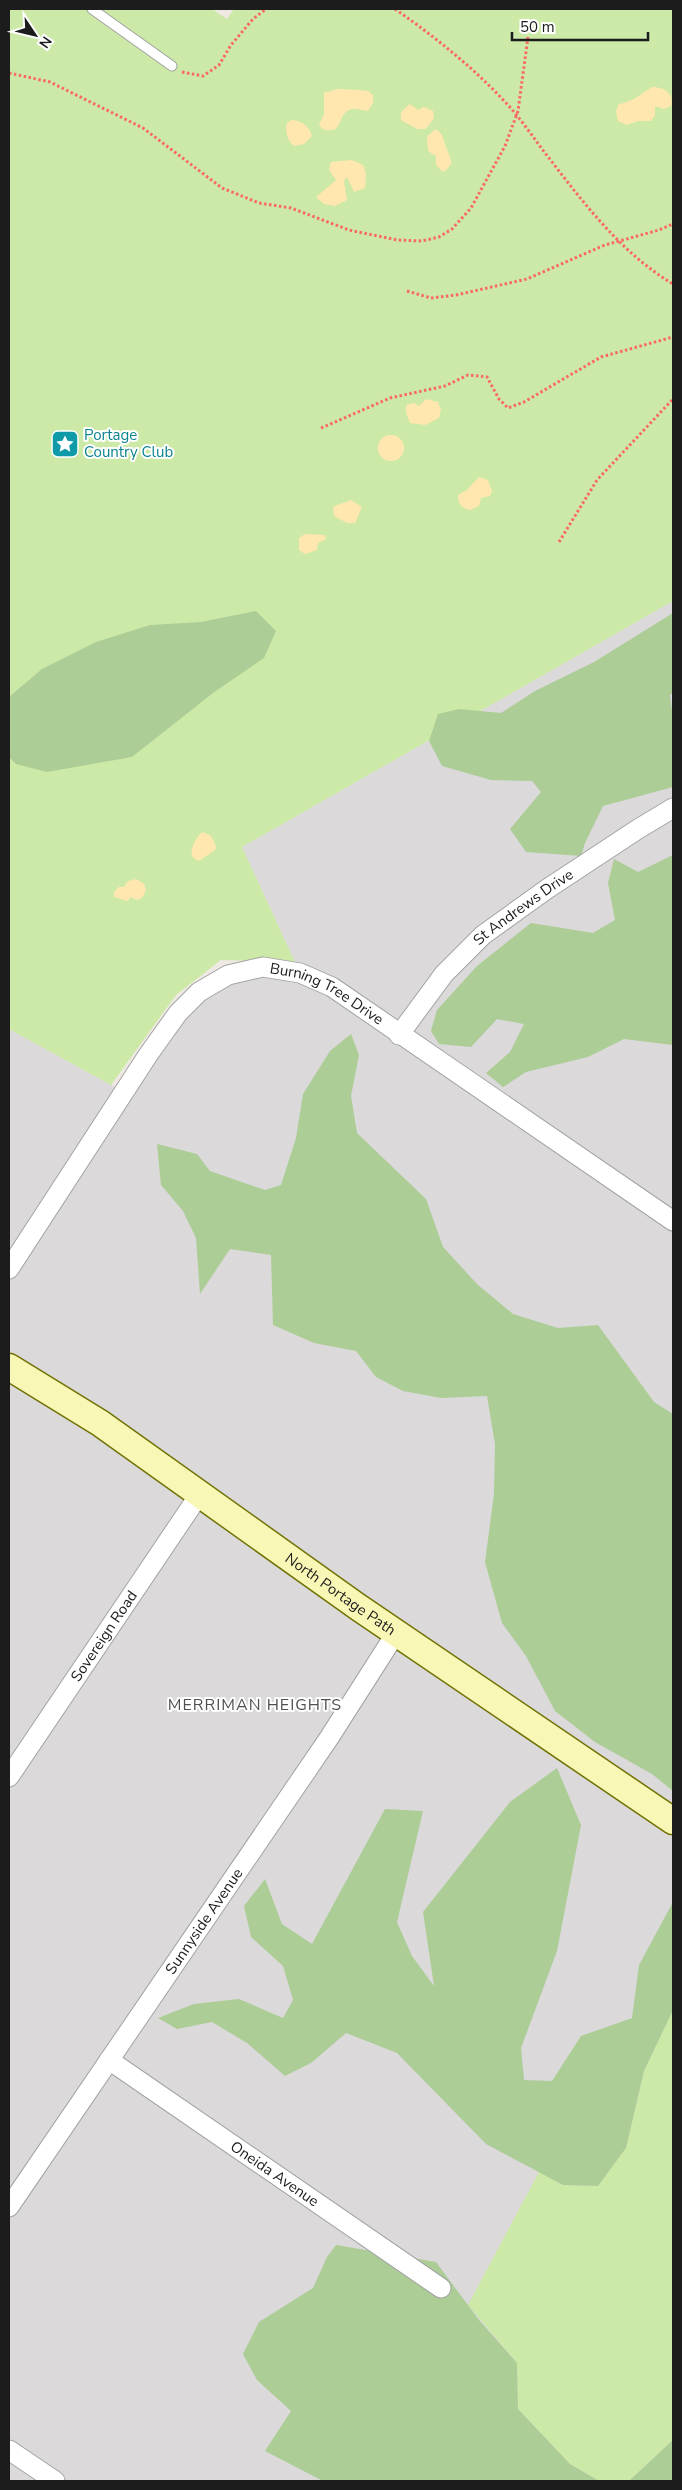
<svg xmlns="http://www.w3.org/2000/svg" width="682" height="2490" font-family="'Nunito Sans',sans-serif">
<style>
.residential{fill:#dbd9d9}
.grass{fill:#cde9a7}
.forest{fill:#accd96}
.sand{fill:#ffe7af}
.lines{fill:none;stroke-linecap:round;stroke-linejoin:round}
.service-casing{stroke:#a3a3a3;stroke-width:11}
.minor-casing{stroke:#a3a3a3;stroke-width:21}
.secondary-casing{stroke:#707204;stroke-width:29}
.path{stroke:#fa6967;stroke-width:3;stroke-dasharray:2.5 2.5;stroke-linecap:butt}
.service{stroke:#fff;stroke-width:9}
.minor{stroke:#fff;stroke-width:19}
.secondary{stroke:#f9f7b5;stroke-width:26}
.labels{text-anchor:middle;stroke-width:4;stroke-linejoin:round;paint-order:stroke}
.culture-label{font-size:15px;fill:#0d838f;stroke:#fff;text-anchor:start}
.street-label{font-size:15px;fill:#1c1c1c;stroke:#fff}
.neighbourhood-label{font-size:16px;letter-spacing:1px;fill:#4f4f4f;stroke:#fff}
</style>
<rect width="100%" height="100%" fill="#eee9e2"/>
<!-- residential -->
<path class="residential" d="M673 601V2481H9V1029L124 1092 148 1055 228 975 300 973 242 847Z"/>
<!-- grass -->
<g class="grass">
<path d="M9 9H212L227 19 234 9H673V601L242 847 295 962 221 960 176 995 111 1085 9 1029Z"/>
<path d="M673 2010V2440L629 2481H599L570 2464 518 2409 517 2363 468 2305 539 2172 563 2185 598 2186 626 2148 644 2071Z"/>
</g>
<!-- forest -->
<g class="forest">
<path d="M256 611 276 631 264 658 213 693 132 757 47 772 16 764 9 757V697L42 669 96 642 150 625 201 622Z"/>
<path d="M673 613V693L670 695 673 718V787L603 806 585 843 581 856 526 852 510 829 541 792 532 781 491 780 442 766 429 741 438 714 459 709 501 713 535 691 594 662Z"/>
<path d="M673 855V1045L624 1039 588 1057 526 1072 503 1087 486 1073 510 1052 524 1024 497 1019 471 1047 439 1044 431 1031 437 1010 477 966 531 923 593 933 615 920 608 883 614 859 638 872Z"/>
<path d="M351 1034 359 1055 351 1096 357 1133 426 1199 443 1247 478 1285 513 1314 558 1328 598 1325 654 1402 673 1414V1791L652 1774 595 1742 555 1711 526 1656 502 1623 485 1562 494 1494 495 1444 487 1396 441 1398 403 1391 376 1377 356 1351 314 1343 273 1325 271 1255 230 1249 200 1294 196 1238 183 1211 161 1185 157 1144 197 1154 210 1171 265 1190 281 1185 296 1138 303 1094 330 1051Z"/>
<path d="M557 1768 581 1825 557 1951 521 2048 524 2080 552 2081 581 2036 632 2018 639 1965 673 1902V2010L644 2071 626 2148 598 2186 563 2185 486 2144 397 2053 346 2033 311 2063 285 2076 247 2043 212 2022 177 2029 158 2018 194 2004 239 1999 283 2018 293 2000 283 1966 251 1937 244 1906 265 1879 282 1924 312 1944 385 1809 423 1811 397 1922 412 1956 434 1986 423 1912 510 1802Z"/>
<path d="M336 2245 436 2262 479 2320 517 2363 518 2409 570 2464 599 2481H323L265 2451 291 2411 257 2380 243 2354 259 2322 313 2288 327 2257Z"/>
<path d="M673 2440V2481H629Z"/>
</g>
<!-- sand -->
<g class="sand">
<path d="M652 87C663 87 675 93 671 106L664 109 655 106V115L651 121H638L627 125 618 121 616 112 618 105 634 99Z"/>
<path d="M337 89 359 90 368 91 373 95V103L368 111C363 111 356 108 352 109 335 113 346 136 322 129L319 124 324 115V93Z"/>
<path d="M410 104 418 110 424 107 433 111 434 118 426 129H417L401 120V112Z"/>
<path d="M292 120C302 121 309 126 312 136L304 144 294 146C287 140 285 132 287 123Z"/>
<path d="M434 130H437C443 134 442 137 445 144 448 156 458 163 443 172L436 165V156L428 151 427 137Z"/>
<path d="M352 160 363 165 366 174 365 188 354 192 347 177 344 181 347 200 335 206 324 204 316 197 336 180 329 170 331 162Z"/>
<path d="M426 399 438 402 441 410 439 418 425 425 410 423 406 413V405L414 403 419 406Z"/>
<circle cx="391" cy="448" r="13"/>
<path d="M479 477 488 480 492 491 490 496 481 498 479 506 470 510C461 508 458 504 458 495L467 490Z"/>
<path d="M351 500 362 507 355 523H347L334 516 333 509 335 506Z"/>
<path d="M305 534 325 535 326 539 318 543 317 550 305 554 299 550V538Z"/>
<path d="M203 832 211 836 216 846 215 850 199 861C197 860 192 858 192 855 190 849 197 835 203 832Z"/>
<path d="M136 879 144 884 146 890 142 898 137 900 130 897 128 901 114 897V892L119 887H124L128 881Z"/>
</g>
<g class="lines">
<!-- service casing -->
<g class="service-casing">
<path id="service" d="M92 9 172 66"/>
</g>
<!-- minor casing -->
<g class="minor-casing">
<g id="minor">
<path id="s1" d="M399 1035 444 974 483 935 547 889 638 829 673 808"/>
<path id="s2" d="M9 1269 148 1055 178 1013 199 992 228 975 263 967 300 973 332 987 673 1221"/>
<path id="s3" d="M9 1777 199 1495"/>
<path id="s4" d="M109 2060 441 2288"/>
<path id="s5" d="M9 2207 329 1738 396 1633"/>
<path d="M9 2450 55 2481"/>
</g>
</g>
<!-- secondary casing -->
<g class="secondary-casing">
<g id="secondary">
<path id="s6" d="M9 1367 100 1423 358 1607 673 1821"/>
</g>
</g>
<!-- path -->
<g class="path">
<path d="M395 9C435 37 474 68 507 104 520 118 531 134 542 149 580 198 619 252 673 284"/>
<path d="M182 72 203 76 219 65 231 45 253 19 266 9"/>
<path d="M9 73 50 82 143 128 222 188 259 203 291 208 349 230 397 240 422 241 439 237 452 229 471 208 505 146 518 111 528 37"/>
<path d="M407 291 431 298 456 295 527 279 605 245 659 230 673 224"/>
<path d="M321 428 390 398 445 386 468 375 487 377 499 399 508 408 524 402 601 357 673 337"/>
<path d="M559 542 597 480 673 399"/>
</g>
<!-- service -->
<use href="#service" class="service"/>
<!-- minor -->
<use href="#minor" class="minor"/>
<!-- secondary -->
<use href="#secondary" class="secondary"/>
</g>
<!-- icons -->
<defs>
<g id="sight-square" transform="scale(1.4375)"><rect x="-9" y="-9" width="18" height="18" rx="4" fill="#0f9aa8" stroke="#fff"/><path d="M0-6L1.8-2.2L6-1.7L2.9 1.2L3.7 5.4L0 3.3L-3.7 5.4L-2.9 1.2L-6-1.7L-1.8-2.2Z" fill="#fff"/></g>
</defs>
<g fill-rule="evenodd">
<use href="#sight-square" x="65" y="444"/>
</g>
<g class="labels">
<!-- culture labels -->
<g class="culture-label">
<text x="84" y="440">Portage<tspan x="84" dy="17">Country Club</tspan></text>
</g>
<!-- street labels -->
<g class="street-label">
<text dy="5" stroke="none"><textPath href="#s1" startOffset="180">St Andrews Drive</textPath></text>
<text dy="5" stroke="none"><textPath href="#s2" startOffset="476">Burning Tree Drive</textPath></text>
<text dy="5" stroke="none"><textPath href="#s6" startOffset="402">North Portage Path</textPath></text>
<text dy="5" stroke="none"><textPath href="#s3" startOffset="170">Sovereign Road</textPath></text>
<text dy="5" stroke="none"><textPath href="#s5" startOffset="346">Sunnyside Avenue</textPath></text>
<text dy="5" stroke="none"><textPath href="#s4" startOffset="201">Oneida Avenue</textPath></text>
</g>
<!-- neighbourhood labels -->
<g class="neighbourhood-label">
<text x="255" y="1710">MERRIMAN HEIGHTS</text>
</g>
</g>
<!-- border -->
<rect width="682" height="2490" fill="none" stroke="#1c1c1c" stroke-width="20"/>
<!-- north arrow -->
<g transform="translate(35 35) rotate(125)" stroke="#ffffff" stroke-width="4" paint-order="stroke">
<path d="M0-4L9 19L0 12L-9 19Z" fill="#1c1c1c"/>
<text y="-8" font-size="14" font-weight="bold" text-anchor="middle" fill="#1c1c1c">N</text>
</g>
<!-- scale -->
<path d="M512 32v8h136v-8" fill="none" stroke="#1c1c1c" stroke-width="2.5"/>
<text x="520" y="32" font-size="15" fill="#1c1c1c" stroke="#ffffff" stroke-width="4" paint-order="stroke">50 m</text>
</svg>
